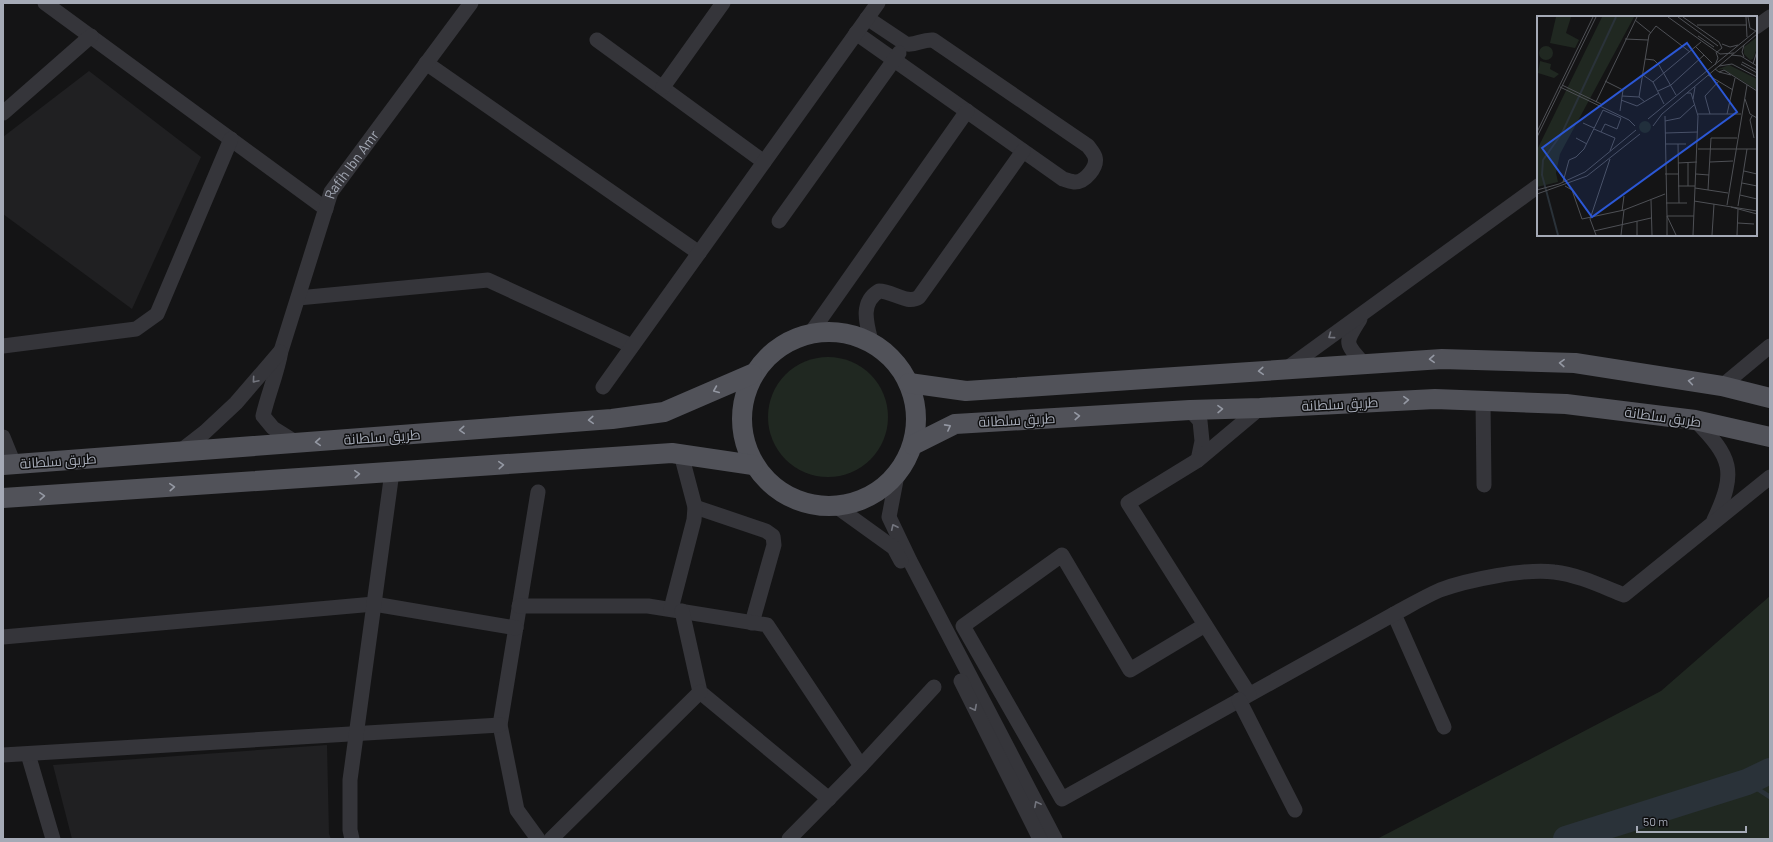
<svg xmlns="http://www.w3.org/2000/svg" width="1773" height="842" font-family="Barlow,Cairo,sans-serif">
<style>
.built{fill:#202022}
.green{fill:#202821}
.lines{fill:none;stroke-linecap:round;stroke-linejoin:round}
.stream{stroke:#2a3239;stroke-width:4.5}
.river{stroke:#2a3239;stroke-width:26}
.minor{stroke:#35353a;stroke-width:15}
.major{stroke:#515259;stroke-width:20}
.oneway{stroke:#73757e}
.oneway2{stroke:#9498a3}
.labels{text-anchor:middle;stroke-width:3;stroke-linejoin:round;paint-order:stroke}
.street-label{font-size:14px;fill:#a5aab6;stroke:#0f0f10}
.inset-river{fill:none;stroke:#2a3239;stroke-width:2}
.inset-road{fill:none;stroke:#4e5055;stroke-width:1}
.view{fill:#2b57d5;fill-opacity:0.15;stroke:#2b57d5;stroke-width:2}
.inset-edge{fill:none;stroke:#a5aab6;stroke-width:2}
</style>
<rect width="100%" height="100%" fill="#141415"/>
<!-- built -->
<g class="built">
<path d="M89 71 201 157 132 309 3 214V137Z"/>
<path d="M327 745 329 834 331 839H72L53 765Z"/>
</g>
<!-- green -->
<g class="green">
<circle cx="828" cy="417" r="60"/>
<path d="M1770 596V839H1377L1661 691Z"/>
</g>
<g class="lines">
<!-- stream -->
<path class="stream" d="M1747 782 1770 797"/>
<!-- river -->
<path class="river" d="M1566 839 1747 782 1770 771"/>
<!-- minor -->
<g class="minor">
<path d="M45 3 326 209"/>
<path d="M1756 27 1770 17"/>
<path d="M856 33 1063 179C1067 180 1072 182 1075 182 1085 182 1098 167 1095 157 1094 153 1090 149 1088 146L933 40C922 39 916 46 906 44L867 18"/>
<path d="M597 40 764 162"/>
<path d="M426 63 699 253"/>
<path d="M663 87 723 3"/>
<path d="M3 113 91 36"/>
<path d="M779 221 899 53"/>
<path d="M298 298 488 280 632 346"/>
<path d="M1360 319C1345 343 1344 342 1363 363"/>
<path d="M810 334 967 111"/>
<path d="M872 345C867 325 859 303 879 291 893 291 907 305 919 297L1023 151"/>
<path d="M3 346 136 329 157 314 231 139"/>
<path d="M1286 369 1538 186"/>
<path d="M1722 386 1770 346"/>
<path d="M603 387 878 3"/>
<path d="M1483 401 1484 485"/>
<path d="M1190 410 1200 421 1202 441 1198 460"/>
<path d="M1695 420C1732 458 1737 471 1714 520"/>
<path d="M3 437 14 464"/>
<path id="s1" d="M297 443 273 428 263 416C268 394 277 374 281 351L331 192 471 3"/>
<path d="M178 453 205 432 236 403 280 352"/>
<path d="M897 475 889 517 910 561 1055 839"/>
<path d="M538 492 500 725 517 810 538 839"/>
<path d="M695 507 766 531 773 536 774 545 752 623"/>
<path d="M837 507 894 548 901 561"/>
<path d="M519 606H648L767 625 861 766"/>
<path d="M671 609 694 520 695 507 681 454"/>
<path d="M682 611 700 692 829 799"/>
<path d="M1394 614 1444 727"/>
<path d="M1205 625 1130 670 1062 555 963 626 1062 799 1394 614C1409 606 1424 597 1440 590 1467 580 1526 568 1554 572 1579 575 1601 586 1624 595L1770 477"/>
<path d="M3 637 374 604 516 628"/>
<path d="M961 681 1040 839"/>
<path d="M1249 694 1128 503 1198 460 1260 408"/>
<path d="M1239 700 1295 810"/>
<path d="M28 754 53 839"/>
<path d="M3 755 500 725"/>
<path d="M352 839 350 830V780L392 472"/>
<path d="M551 839 700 692"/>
<path d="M789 839 861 766 934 687"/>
</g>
<!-- major -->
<g class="major">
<circle cx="829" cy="419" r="87"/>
<path d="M909 383 966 391 1442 359 1575 363 1722 386 1770 398"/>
<path d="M913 445 955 424 1190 410 1260 408 1435 399 1566 404 1695 420 1770 437"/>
<path d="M3 465 612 419 664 412 752 374"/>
<path d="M3 498 672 453 753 465"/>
</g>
</g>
<!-- one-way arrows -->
<defs><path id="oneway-chevron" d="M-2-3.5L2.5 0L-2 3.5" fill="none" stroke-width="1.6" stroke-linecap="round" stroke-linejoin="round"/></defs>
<g class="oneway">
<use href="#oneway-chevron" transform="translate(1331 336) rotate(144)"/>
<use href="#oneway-chevron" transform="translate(255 380) rotate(131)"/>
<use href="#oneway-chevron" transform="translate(894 527) rotate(-115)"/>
<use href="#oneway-chevron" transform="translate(974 708) rotate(63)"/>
<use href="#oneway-chevron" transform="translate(1037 804) rotate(-118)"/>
</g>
<g class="oneway2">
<use href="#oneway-chevron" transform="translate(1432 359) rotate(177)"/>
<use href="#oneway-chevron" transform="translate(1562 363) rotate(-178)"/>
<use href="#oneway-chevron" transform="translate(1261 371) rotate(176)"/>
<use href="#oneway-chevron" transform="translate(1691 381) rotate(-171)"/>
<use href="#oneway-chevron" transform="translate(716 390) rotate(157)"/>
<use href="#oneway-chevron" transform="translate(1406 400) rotate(-3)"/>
<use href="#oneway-chevron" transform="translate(1220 409) rotate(-1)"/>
<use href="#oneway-chevron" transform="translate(1077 416) rotate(-3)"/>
<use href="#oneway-chevron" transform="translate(591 420) rotate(176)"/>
<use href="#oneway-chevron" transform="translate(948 427) rotate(-28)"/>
<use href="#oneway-chevron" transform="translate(462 430) rotate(176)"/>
<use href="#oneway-chevron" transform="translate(318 442) rotate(176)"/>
<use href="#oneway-chevron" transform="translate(501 465) rotate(-4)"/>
<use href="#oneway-chevron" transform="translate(357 474) rotate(-4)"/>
<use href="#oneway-chevron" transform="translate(172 487) rotate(-4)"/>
<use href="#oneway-chevron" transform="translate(42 496) rotate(-4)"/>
</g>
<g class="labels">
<!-- street labels -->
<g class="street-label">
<text dy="5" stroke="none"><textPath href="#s1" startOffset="312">Rafih Ibn Amr</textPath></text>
<text transform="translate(1340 404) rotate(-3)" y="5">طريق سلطانة</text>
<text transform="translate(1663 417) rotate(8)" y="5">طريق سلطانة</text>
<text transform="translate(1017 420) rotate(-3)" y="5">طريق سلطانة</text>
<text transform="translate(382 437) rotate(-4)" y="5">طريق سلطانة</text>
<text transform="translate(58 461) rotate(-4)" y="5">طريق سلطانة</text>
</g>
</g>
<!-- overview -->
<g transform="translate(1537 16)">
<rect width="220" height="220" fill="#141415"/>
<path d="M19 1H34L29 17 42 24 38 32 13 27ZM65 1H97L23 138 19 157 21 166 0 171V134ZM220 21V32L216 43 213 44 207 38V31ZM2 37a7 7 0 1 1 14 0a7 7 0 1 1-14 0ZM3 45 14 48 13 53 22 58 17 62 1 57ZM192 49 220 63V74L186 53 179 54ZM102 111a6 6 0 1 1 12 0a6 6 0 1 1-12 0Z" fill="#202821"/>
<path class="inset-river" d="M21 219 5 159 6 144 25 117 79 1"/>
<path class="inset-road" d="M131 1 183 38 197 37M141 1 181 30M146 1 182 26 185 32 180 36M209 1 210 21M211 1 213 12 219 15M98 4 114 17M160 9H210M161 20 177 31M88 23 111 24M185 28 193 31 201 29M207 29 205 36 207 41M159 31 175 47M194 39 204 40 220 50M108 43 117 44 122 49 139 79M205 46 220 54M204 48 220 57M216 48 220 35M178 49 181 42 179 36M182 50 195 48 220 61M178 53 182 56 187 54 220 75M182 56 194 59M106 59 116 66 127 88M171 59 196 74M68 65 86 74 83 95M116 66 164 26M25 69 64 88M23 71 92 104 98 110M121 75 134 69 167 39M150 77H154L161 100 156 219M85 80 102 81 108 86M102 81 112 19 119 10 153 36M156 83 158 71M208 83 213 98 220 102M84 84 100 90 122 77M59 86 100 1M161 98H204M173 98 168 80 182 65M190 98 198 62M128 100 130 200 139 219M215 100 213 104 217 122M111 103 220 14M128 105 143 102 157 89M46 107 57 112M116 110 125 98 220 18M57 113 78 122 73 135M0 116 56 1M128 117 161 116M0 121 59 1M39 122 50 128M128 128H149M141 128 142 187M161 133H220M173 146 196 145M141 147 160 146M151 147V170M207 155 220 158M128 158H141M159 158 172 159M26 166 32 144 39 141 47 133 66 94 84 102 80 113 68 108 64 116M205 167 220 170M28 170 35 174 45 203 87 194 128 178M141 170H158M158 172 191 177M0 174 22 168 48 156 99 114M171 174 174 122H200M0 178 50 160 103 118M203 179 220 183M114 184 115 219M157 185 220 195M129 187H150M190 189 210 69M201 190 210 133M194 191 220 198M85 195 87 180M220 195V178M100 205V219M201 207 217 208M57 215 114 202M59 219 53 203 73 143M84 219 87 194M130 219V200H157M175 219 177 188M200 219 201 193"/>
<path class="view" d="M150 27 200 96 55 201 5 132Z"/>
<rect width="220" height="220" class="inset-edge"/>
</g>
<!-- border -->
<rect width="1773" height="842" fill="none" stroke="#a5aab6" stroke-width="8"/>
<!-- scale -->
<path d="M1637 826v6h109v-6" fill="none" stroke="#a5aab6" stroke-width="2"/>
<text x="1643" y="826" font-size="12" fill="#a5aab6" stroke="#0f0f10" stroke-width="3" paint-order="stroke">50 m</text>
</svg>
